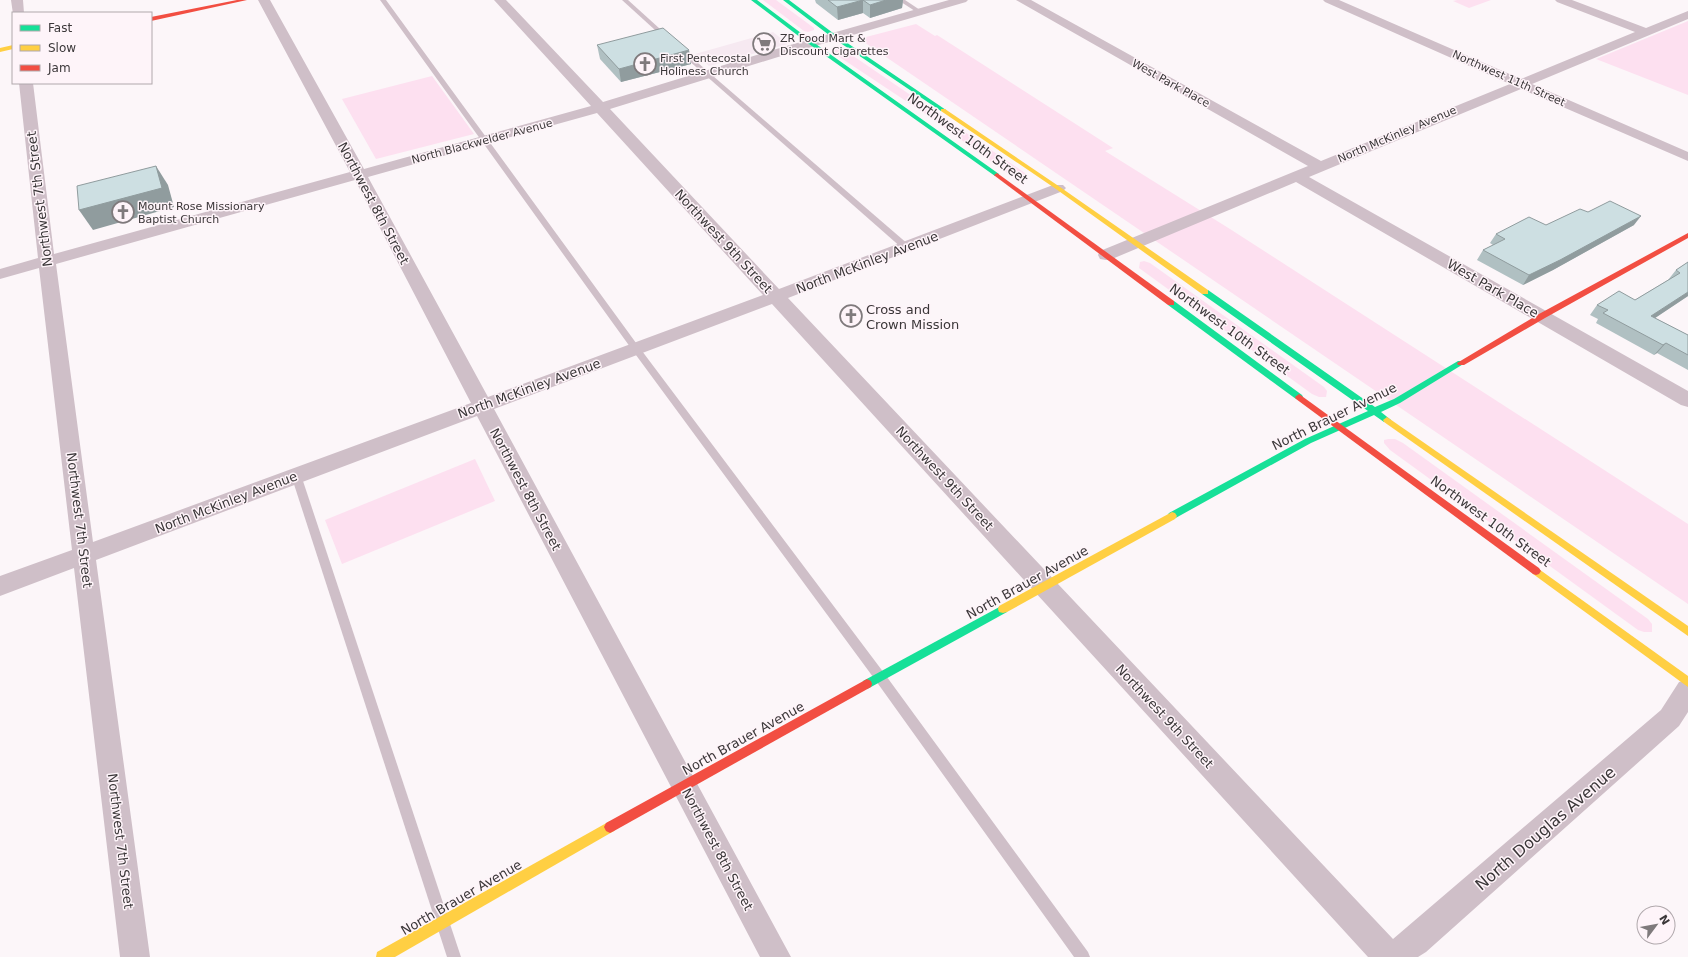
<svg xmlns="http://www.w3.org/2000/svg" width="1688" height="957" font-family="'DejaVu Sans',sans-serif">
<style>
.built{fill:#f6e9f1}
.green{fill:#fde0f0}
.lines{fill:none;stroke-linecap:round;stroke-linejoin:round}
.lane{fill:#cfbfc8;fill-rule:evenodd}
.street{fill:#cfbfc8;fill-rule:evenodd}
.fast{fill:#16e098;fill-rule:evenodd}
.slow{fill:#ffcf43;fill-rule:evenodd}
.jam{fill:#f24e42;fill-rule:evenodd}
.wall{fill:#b0c0c2}
.shaded-wall{fill:#909c9e}
.building{fill:#cddfe2;stroke:#909c9e}
.labels{text-anchor:middle;stroke-width:3;stroke-linejoin:round;paint-order:stroke}
.far-poi-label{font-size:11px;fill:#3b3739;stroke:#fef4f9;text-anchor:start}
.far-street-label{font-size:11px;fill:#3b3739;stroke:#fef4f9}
.street-label{font-size:13px;fill:#3b3739;stroke:#fef4f9}
.poi-label{font-size:13px;fill:#3b3739;stroke:#fef4f9;text-anchor:start}
.near-street-label{font-size:16px;fill:#3b3739;stroke:#fef4f9}
</style>
<rect width="100%" height="100%" fill="#fcf6f9"/>
<!-- built -->
<path class="built" d="M773 32 788 44 709 66 695 54Z"/>
<!-- green -->
<g class="green">
<path d="M763 0H776L814 28V30L808 32 804 31Z"/>
<path d="M1457 0H1491L1469 8 1453 1Z"/>
<path d="M1688 21V95L1596 59Z"/>
<path d="M916 24 935 36 937 35 1113 148 1105 151 1230 229 1688 524V604L864 42 866 37Z"/>
<path d="M835 48 843 49 1025 173 1027 177 1024 179 1014 178 924 113 832 52Z"/>
<path d="M432 76 474 134 376 159 342 99Z"/>
<path d="M1144 261 1150 263 1324 387 1327 391 1326 397H1319L1312 394 1139 268 1140 262Z"/>
<path d="M1388 439H1395L1403 443 1648 619 1652 624V632H1644L1638 630 1390 450 1384 443V440Z"/>
<path d="M475 459 495 501 342 564 325 520Z"/>
</g>
<g class="lines">
<!-- lane -->
<g class="lane">
<path d="M380 0H386L639 347 884 673 1088 952 1090 957H1074L876 681 633 351Z"/>
<path d="M622 0H628L670 38V40H666Z"/>
<path d="M898 0H905L923 12 918 13Z"/>
<path d="M679 50H683L909 245V249H903L679 52Z"/>
<path d="M296 471 301 475 461 957H447L291 475Z"/>
</g>
<!-- street -->
<g class="street">
<path d="M11 0H23L24 13H13V14Z"/>
<path d="M258 0H270L364 169 591 106 494 0H506L603 102 783 47 949 0H968L966 2 791 53 610 109 779 289 1053 185H1063L1066 188 1063 191 788 298 1393 939 1661 710 1679 682 1688 679V712L1679 726 1426 952 1418 957H1368L772 304 494 409 791 957H760L477 416 96 560 150 957H120L74 568 0 596V576L72 550 39 268 0 279V269L38 258 19 83H33L54 254 350 172ZM597 113 763 295 488 397 368 177ZM355 180 471 403 93 542 56 264Z"/>
<path d="M1016 0H1031L1321 161 1510 84 1325 2 1323 0H1339L1521 79 1635 32 1557 2 1555 0H1572L1646 28 1688 11V19L1532 84 1688 152V161L1521 89 1309 177 1688 391V407L1681 405 1296 182 1112 259 1106 260 1100 259 1098 255 1100 251 1308 166Z"/>
</g>
<!-- fast -->
<g class="fast">
<path d="M751 0H757L813 42 999 174V176H995L809 44Z"/>
<path d="M783 0H789L837 36 946 110 941 111 833 38Z"/>
<path d="M1202 290H1208L1375 407 1394 399 1458 361H1464L1465 363 1400 403 1381 412 1391 420 1390 422H1384L1374 415 1311 443 1172 520 1169 519 1167 516 1169 513 1305 439 1368 411 1202 294Z"/>
<path d="M1168 301H1174L1302 395 1303 397 1302 399H1296L1168 305Z"/>
<path d="M1003 605 1007 606 1008 609 1007 612 871 687 867 689 863 687 862 684 863 681Z"/>
</g>
<!-- slow -->
<g class="slow">
<path d="M13 45V49L0 52V48Z"/>
<path d="M941 109H945L1060 187 1208 290V294H1202L1056 189 941 111Z"/>
<path d="M1387 417 1688 626V636L1384 422 1383 420Z"/>
<path d="M1172 512 1175 513 1177 516 1175 519 1007 612 1003 613 999 612 998 609 999 606Z"/>
<path d="M1536 567 1688 676V687L1533 574 1531 571 1533 568Z"/>
<path d="M610 821 614 823 616 827 614 831 395 957H376L377 952Z"/>
</g>
<!-- jam -->
<g class="jam">
<path d="M237 0H247L151 21V17Z"/>
<path d="M997 173 1174 301V305H1168L995 176 994 175Z"/>
<path d="M1688 233V238L1545 318 1464 365H1458L1457 363 1539 314Z"/>
<path d="M1299 394 1539 568 1541 571 1539 574 1536 575 1533 574 1296 399 1295 397Z"/>
<path d="M867 679 871 681 872 684 871 687 614 831 610 833 606 831 604 827 606 823Z"/>
</g>
</g>
<!-- wall -->
<g class="wall">
<path d="M815 0H903L902 8 870 18 863 13 838 20 816 3Z"/>
<path d="M597 45 689 50 691 64 621 82 600 59Z"/>
<path d="M1588 212 1634 225 1553 270 1523 285 1477 260 1483 250 1493 245 1490 243 1496 234 1546 225Z"/>
<path d="M1688 262V296L1655 318 1688 335V370L1657 353 1654 355 1596 323 1598 319 1590 315 1597 305 1635 300 1668 280 1676 270Z"/>
</g>
<!-- shaded-wall -->
<g class="shaded-wall">
<path d="M863 0V13L838 20 837 7Z"/>
<path d="M886 0H903L902 8 870 18V5Z"/>
<path d="M689 50 691 64 621 82 619 69Z"/>
<path d="M156 166 168 185 174 207 93 230 79 210Z"/>
<path d="M1641 216 1634 225 1553 270 1523 285 1529 275Z"/>
<path d="M1688 292V296L1643 326 1651 316Z"/>
<path d="M1666 343 1657 353 1654 355 1663 345Z"/>
</g>
<!-- building -->
<g class="building">
<path d="M828 0H886L870 5 863 0 837 7Z"/>
<path d="M663 28 689 50 619 69 597 45Z"/>
<path d="M156 166 162 188 79 210 77 186Z"/>
<path d="M1610 201 1641 216 1560 260 1529 275 1483 250 1505 239 1496 234 1529 217 1546 225 1580 209 1588 212Z"/>
<path d="M1688 262V292L1651 316 1688 335V355L1666 343 1663 345 1603 313 1608 310 1597 305 1619 291 1635 300 1680 273 1676 270Z"/>
</g>
<!-- icons -->
<defs>
<g id="supermarket-ring" transform="scale(1.15)"><circle r="9.5" fill="#fef4f9" stroke="#7f7a7c" stroke-width="1.5"/><path d="M-6-5.5h2.5l.6 2H6L4.5 2H-2.5L-4.4-4H-6ZM-1.5 3.2a1.3 1.3 0 1 0 .1 0ZM3 3.2a1.3 1.3 0 1 0 .1 0Z" fill="#7f7a7c"/></g>
<g id="church-ring" transform="scale(1.15)"><circle r="9.5" fill="#fef4f9" stroke="#7f7a7c" stroke-width="1.5"/><path d="M-1.2-6h2.4v3.5h3.3v2.4h-3.3V6h-2.4V-.1h-3.3v-2.4h3.3Z" fill="#7f7a7c"/></g>
</defs>
<g fill-rule="evenodd">
<use href="#supermarket-ring" x="764" y="44"/>
<use href="#church-ring" x="645" y="64"/>
<use href="#church-ring" x="123" y="212"/>
<use href="#church-ring" x="851" y="316"/>
</g>
<g class="labels">
<!-- far-poi labels -->
<g class="far-poi-label">
<text x="780" y="42">ZR Food Mart &amp;<tspan x="780" dy="13">Discount Cigarettes</tspan></text>
<text x="660" y="62">First Pentecostal<tspan x="660" dy="13">Holiness Church</tspan></text>
<text x="138" y="210">Mount Rose Missionary<tspan x="138" dy="13">Baptist Church</tspan></text>
</g>
<!-- far-street labels -->
<g class="far-street-label">
<text transform="translate(1509 78) rotate(24)" y="4">Northwest 11th Street</text>
<text transform="translate(1171 83) rotate(29)" y="4">West Park Place</text>
<text transform="translate(1397 134) rotate(-23)" y="4">North McKinley Avenue</text>
<text transform="translate(482 141) rotate(-15)" y="4">North Blackwelder Avenue</text>
</g>
<!-- street labels -->
<g class="street-label">
<text transform="translate(968 138) rotate(36)" y="5">Northwest 10th Street</text>
<text transform="translate(39 199) rotate(-97)" y="5">Northwest 7th Street</text>
<text transform="translate(374 203) rotate(62)" y="5">Northwest 8th Street</text>
<text transform="translate(724 241) rotate(47)" y="5">Northwest 9th Street</text>
<text transform="translate(867 262) rotate(-21)" y="5">North McKinley Avenue</text>
<text transform="translate(1493 288) rotate(30)" y="5">West Park Place</text>
<text transform="translate(1230 329) rotate(36)" y="5">Northwest 10th Street</text>
<text transform="translate(529 388) rotate(-20)" y="5">North McKinley Avenue</text>
<text transform="translate(1334 416) rotate(-26)" y="5">North Brauer Avenue</text>
<text transform="translate(945 478) rotate(47)" y="5">Northwest 9th Street</text>
<text transform="translate(526 489) rotate(62)" y="5">Northwest 8th Street</text>
<text transform="translate(226 502) rotate(-21)" y="5">North McKinley Avenue</text>
<text transform="translate(80 520) rotate(83)" y="5">Northwest 7th Street</text>
<text transform="translate(1491 521) rotate(36)" y="5">Northwest 10th Street</text>
<text transform="translate(1027 582) rotate(-29)" y="5">North Brauer Avenue</text>
<text transform="translate(1165 716) rotate(47)" y="5">Northwest 9th Street</text>
<text transform="translate(743 738) rotate(-29)" y="5">North Brauer Avenue</text>
<text transform="translate(121 841) rotate(83)" y="5">Northwest 7th Street</text>
<text transform="translate(718 849) rotate(62)" y="5">Northwest 8th Street</text>
<text transform="translate(461 897) rotate(-30)" y="5">North Brauer Avenue</text>
</g>
<!-- poi labels -->
<g class="poi-label">
<text x="866" y="314">Cross and<tspan x="866" dy="15">Crown Mission</tspan></text>
</g>
<!-- near-street labels -->
<g class="near-street-label">
<text transform="translate(1545 828) rotate(-41)" y="6">North Douglas Avenue</text>
</g>
</g>
<!-- legend -->
<rect x="12" y="12" width="140" height="72" fill="#fef4f9" stroke="#b0a8ac"/>
<rect x="20" y="25" width="20" height="6" fill="#16e098" stroke="#b0a8ac"/>
<text x="48" y="32" font-size="12" fill="#3b3739">Fast</text>
<rect x="20" y="45" width="20" height="6" fill="#ffcf43" stroke="#b0a8ac"/>
<text x="48" y="52" font-size="12" fill="#3b3739">Slow</text>
<rect x="20" y="65" width="20" height="6" fill="#f24e42" stroke="#b0a8ac"/>
<text x="48" y="72" font-size="12" fill="#3b3739">Jam</text>
<!-- north arrow -->
<g transform="translate(1656 925) rotate(58)"><circle r="19" fill="#fef4f9" stroke="#b0a8ac"/>
<path d="M0-3L7 15L0 10L-7 15Z" fill="#7f7a7c"/>
<text y="-6" font-size="11" font-weight="bold" text-anchor="middle" fill="#3b3739">N</text>
</g>
</svg>
